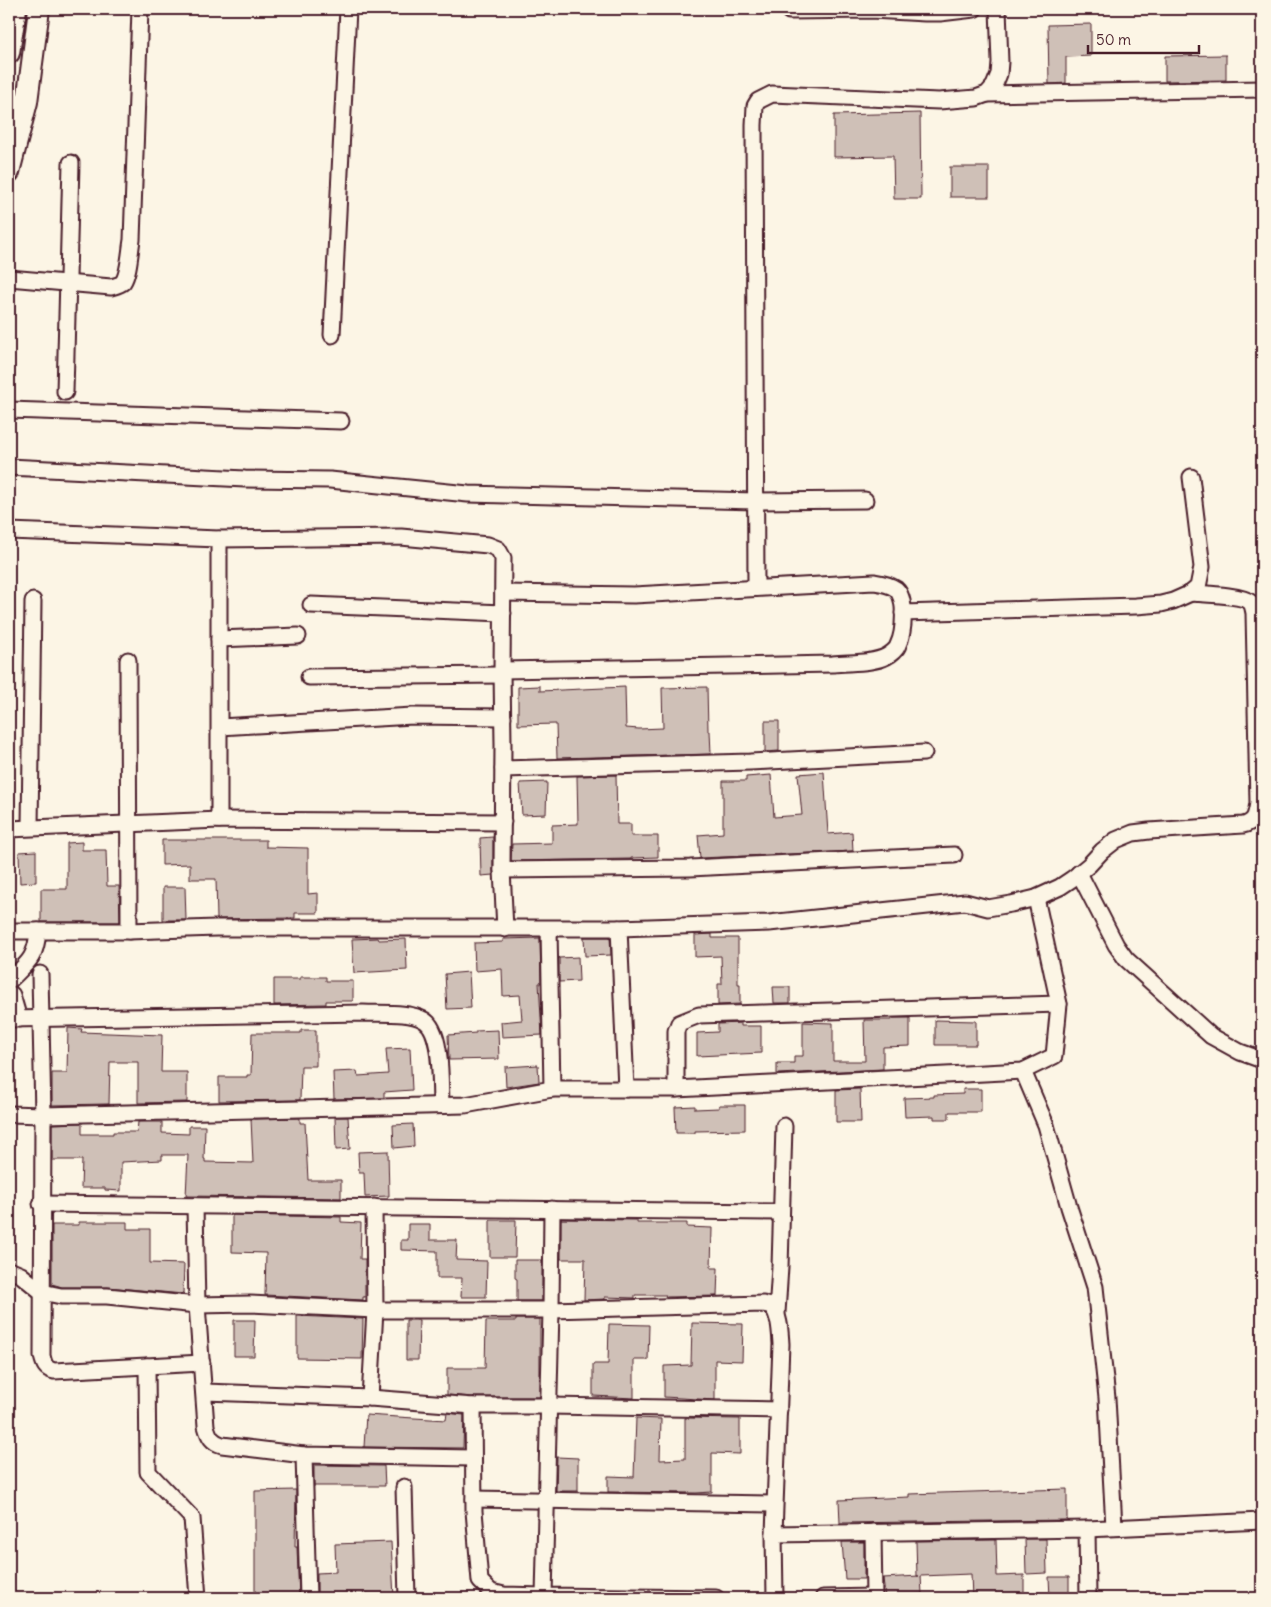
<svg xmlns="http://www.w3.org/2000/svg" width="1271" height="1607" font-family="Delius,sans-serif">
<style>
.building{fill:#cfc0b7;stroke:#4a1f2b}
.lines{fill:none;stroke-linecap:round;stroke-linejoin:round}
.minor-casing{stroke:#4a1f2b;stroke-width:19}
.major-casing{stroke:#4a1f2b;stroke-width:24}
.minor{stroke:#fcf5e5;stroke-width:15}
.major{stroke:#fcf5e5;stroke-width:20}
</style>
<rect width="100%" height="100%" fill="#fcf5e5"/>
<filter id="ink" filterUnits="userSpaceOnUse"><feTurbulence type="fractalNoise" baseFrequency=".02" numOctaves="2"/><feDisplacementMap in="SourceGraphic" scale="10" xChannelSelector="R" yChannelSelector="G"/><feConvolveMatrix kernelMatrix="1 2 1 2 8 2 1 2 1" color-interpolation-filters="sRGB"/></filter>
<g filter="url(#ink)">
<!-- building -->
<g class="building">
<path d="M1091 24V56L1066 57V83L1049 84 1048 25Z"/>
<path d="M1226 55V80L1165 81V56Z"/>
<path d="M920 113 921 199H894L893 156 834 157V115Z"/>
<rect x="950" y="167" width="39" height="30"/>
<path d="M540 686V691L625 687 626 728 639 729 663 728 662 688 707 687 708 731H710L711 754 557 758 556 724 518 725V687Z"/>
<path d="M765 721H779V751L765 752Z"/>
<path d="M824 772 828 834 852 832 853 851 700 858 698 835 723 833V781H746V777L771 775 774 817 802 815 798 774Z"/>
<path d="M616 775 617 824H631V836H658V857L631 858V859L511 861 512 844 552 843V825L578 824 577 776Z"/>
<path d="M547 782 546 814 522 815 520 783Z"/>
<path d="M493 837V875L481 876 480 838Z"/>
<path d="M162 840H266V847L308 848V894L318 893V913H295V918L217 919 216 879H190V864L162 865Z"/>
<path d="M82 842V850H106L107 886H119L120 922H41V889H67V843Z"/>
<path d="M36 851V882L20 883 19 852Z"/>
<path d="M163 887H185L186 920H163Z"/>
<path d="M712 934V938H738V984H740V1004L718 1005V984H722L721 956 695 957V935Z"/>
<path d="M584 937H610L611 955 585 956Z"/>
<path d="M378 938 379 940 406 939 407 970 354 973 352 939Z"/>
<path d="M540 938 541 983H539L542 1035 502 1037 501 1022 522 1020 520 995 503 996 502 969 475 971 474 943 503 942V939Z"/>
<path d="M578 957 579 981 559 982V958Z"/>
<path d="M469 972 471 1008 447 1009 445 974Z"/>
<path d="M300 977H326V981H353V1001H326V1004L274 1005V979H300Z"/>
<path d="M773 987H790V1003H774Z"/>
<path d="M892 1018H910V1046L883 1047V1069L777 1074V1063H794V1056H803V1022L833 1023V1061H865L864 1020H892Z"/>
<path d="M935 1020 976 1021V1045H935Z"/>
<path d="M741 1023V1026H761V1053L697 1056V1033L718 1032V1024Z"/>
<path d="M68 1028 82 1029 81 1032 162 1035 161 1072H187V1102L138 1103V1062H110L109 1104 52 1105V1073H67Z"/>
<path d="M301 1030H316V1066H301L300 1100 219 1101V1077H247V1075H251L252 1033H301Z"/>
<path d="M498 1030 499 1059 449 1060 448 1035 476 1033V1031Z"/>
<path d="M410 1048 412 1090 384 1092V1098L334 1099 333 1072 357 1071 358 1076 388 1074 386 1049Z"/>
<path d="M538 1065 539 1082 506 1087 505 1067Z"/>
<path d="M860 1089 861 1122H836V1090Z"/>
<path d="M963 1089H981V1112H949V1119H934V1116L905 1117 904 1098 934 1097V1095L963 1094Z"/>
<path d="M719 1105H745V1130L695 1131V1133H676L675 1107 695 1106V1109L719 1108Z"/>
<path d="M335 1117H348L350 1149 336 1150Z"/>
<path d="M300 1118V1123H305L308 1180H341V1198L186 1196 188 1155H162V1160L121 1162V1191L105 1190V1188H81L82 1160H52V1124L82 1123V1134H113V1132H137L138 1122H162V1133L189 1134V1126H205L204 1159H205V1162L253 1163 251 1119Z"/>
<path d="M413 1124 414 1146 394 1148 393 1125Z"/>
<path d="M388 1151 389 1196 365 1197 364 1173H359L358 1152Z"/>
<path d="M232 1215 341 1217V1222L361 1223 360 1259H365V1297H363V1300L265 1295 266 1253 232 1252Z"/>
<path d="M561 1219 637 1220V1223H687V1227L712 1228 711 1268H718L717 1296 665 1297 666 1295H635V1298L605 1297V1299L584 1300 585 1259H561Z"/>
<path d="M490 1220H516L515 1257H490Z"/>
<path d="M79 1222H127V1229H150V1263L184 1264 183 1294 108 1287H62L52 1284V1225H79Z"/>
<path d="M408 1224H430V1240H457L456 1260 487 1261 486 1297H461L462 1278H437V1251L401 1250V1240H408Z"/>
<path d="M515 1260H542V1301H517V1279L515 1278Z"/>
<path d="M297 1316 363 1319 362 1359 297 1358Z"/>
<path d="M516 1319H540V1397H473L447 1395V1368H485L486 1321H516Z"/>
<path d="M234 1320H255L254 1356H234Z"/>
<path d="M406 1320H419L418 1360H406Z"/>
<path d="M692 1323 743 1324 742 1361 715 1360V1400L664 1397V1366L691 1365Z"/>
<path d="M609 1324 649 1325 648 1360H634V1398L593 1396V1364H608Z"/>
<path d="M447 1413 464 1415 463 1448 364 1447 366 1415 446 1420Z"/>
<path d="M636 1418 661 1419 660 1460 685 1459V1418L740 1419V1454L712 1453V1492L696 1493 608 1492V1476L634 1477Z"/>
<path d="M557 1457 578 1458V1491H556Z"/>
<path d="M314 1465 384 1466 385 1486H314Z"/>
<path d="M1067 1489V1520L840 1523 839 1500 909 1497V1494Z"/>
<path d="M296 1490 295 1547H297L299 1598H255V1491Z"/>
<path d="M1025 1539H1046L1047 1573 1026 1574Z"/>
<path d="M996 1540 997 1576 1024 1575V1598H972L971 1574 921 1576 922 1594 885 1597 883 1578 919 1576H917L916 1541Z"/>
<path d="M391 1542 394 1598H369V1594L317 1597V1573L336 1572 335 1544Z"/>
<path d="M842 1542H864V1579H845Z"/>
<path d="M1049 1577H1069V1598H1050Z"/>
</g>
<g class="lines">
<!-- minor casing -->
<g class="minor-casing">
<g id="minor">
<path d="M789 11 872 10 925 13H940L974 9"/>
<path d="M987 94 1262 89"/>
<path d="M9 103 27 102"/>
<path d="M9 278 111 287C115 286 120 285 123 282 129 273 130 251 132 240L140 9"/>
<path d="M332 335 348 9"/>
<path d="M65 392 71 163"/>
<path d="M9 410 341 421"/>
<path d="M9 467 245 479 330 480 468 494 756 501 865 500"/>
<path d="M9 531 219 539 401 537 488 545 498 549 503 558 502 670 503 745 502 870 505 929"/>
<path d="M219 539V820"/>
<path d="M756 588 754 125 755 106 758 101 772 94 939 101 976 98 987 94 994 86 999 74 1000 62 998 9"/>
<path d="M311 605 503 613"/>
<path d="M903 613 1136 606 1161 604 1173 601 1191 593 1198 587 1202 567 1191 477"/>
<path d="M219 639 298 636"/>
<path d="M128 660 129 931"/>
<path d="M502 670 833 664C850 662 872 664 887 656 891 654 897 649 898 645 904 633 907 599 896 589 889 584 881 583 874 582L634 595 503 593"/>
<path d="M309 677 502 675"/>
<path d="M220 727 413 716 503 717"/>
<path d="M503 769 750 762 924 753"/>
<path d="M30 827 33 601"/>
<path d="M9 829 219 820 503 822"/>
<path d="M502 870 690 868 954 855"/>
<path d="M1079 873 1116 945 1126 959 1211 1036 1240 1052 1262 1060"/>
<path d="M619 928 626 1089"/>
<path d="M549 929 552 1089"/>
<path d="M9 931H129L216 928H619L769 923 965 902 988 908 1011 904 1036 898 1060 887 1072 879 1089 865 1102 851 1116 840 1133 833 1149 831 1243 825C1256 822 1256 814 1258 803L1254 613C1253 609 1253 605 1250 602 1242 595 1203 594 1191 593"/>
<path d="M40 974 43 1115 42 1356C44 1364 45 1369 54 1371L202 1363"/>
<path d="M9 981C27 963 36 959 38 931"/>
<path d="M9 993 12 995 19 1019"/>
<path d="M9 1019 363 1013C381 1014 409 1011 424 1020 443 1031 440 1085 441 1105"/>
<path d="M1023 1071 1046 1125 1069 1207 1095 1287 1107 1398 1114 1527"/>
<path d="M676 1089V1031L679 1023 699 1015 1059 1004"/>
<path d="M9 1114 43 1115 465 1105 552 1089H676L1023 1071 1054 1056 1059 1004 1036 898"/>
<path d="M41 1204 781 1212"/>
<path d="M195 1206 197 1305 206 1426C209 1437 212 1442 222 1445L304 1455 473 1458"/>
<path d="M552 1209 551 1310 544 1596 716 1598"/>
<path d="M9 1270 21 1275 42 1292 61 1296H107L197 1305 250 1304 375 1310H551L763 1304 772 1306C780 1317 780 1330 781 1344L774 1534 775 1598"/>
<path d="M777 1313 780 1267 784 1126"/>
<path d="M147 1366 148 1472 192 1518 198 1598"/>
<path d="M204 1392 370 1398 473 1406H549L779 1410"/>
<path d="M370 1398 375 1310 374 1207"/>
<path d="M473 1406 474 1511 480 1581 491 1592 504 1595 544 1596V1598"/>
<path d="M304 1455 308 1598"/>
<path d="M404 1487 407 1598"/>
<path d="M474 1499 774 1504"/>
<path d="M1087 1529 1262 1521"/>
<path d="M873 1532 874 1598"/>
<path d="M774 1534 1087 1529 1088 1598"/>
<path d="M823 1598 874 1597"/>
</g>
</g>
<!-- major casing -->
<g class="major-casing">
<g id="major">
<path d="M9 53 16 9"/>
<path d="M9 172 27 102 39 9"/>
</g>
</g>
<!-- minor -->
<use href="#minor" class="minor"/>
<!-- major -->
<use href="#major" class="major"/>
</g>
</g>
<!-- margin -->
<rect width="1271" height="1607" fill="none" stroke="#fcf5e5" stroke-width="30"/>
<rect x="15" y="15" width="1241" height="1577" fill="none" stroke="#4a1f2b" stroke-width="2" filter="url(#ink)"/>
<!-- scale -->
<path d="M1088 45v8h111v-8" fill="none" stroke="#4a1f2b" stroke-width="2.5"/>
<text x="1096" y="45" font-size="15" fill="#4a1f2b" stroke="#fcf5e5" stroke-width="4" paint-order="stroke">50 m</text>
</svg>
